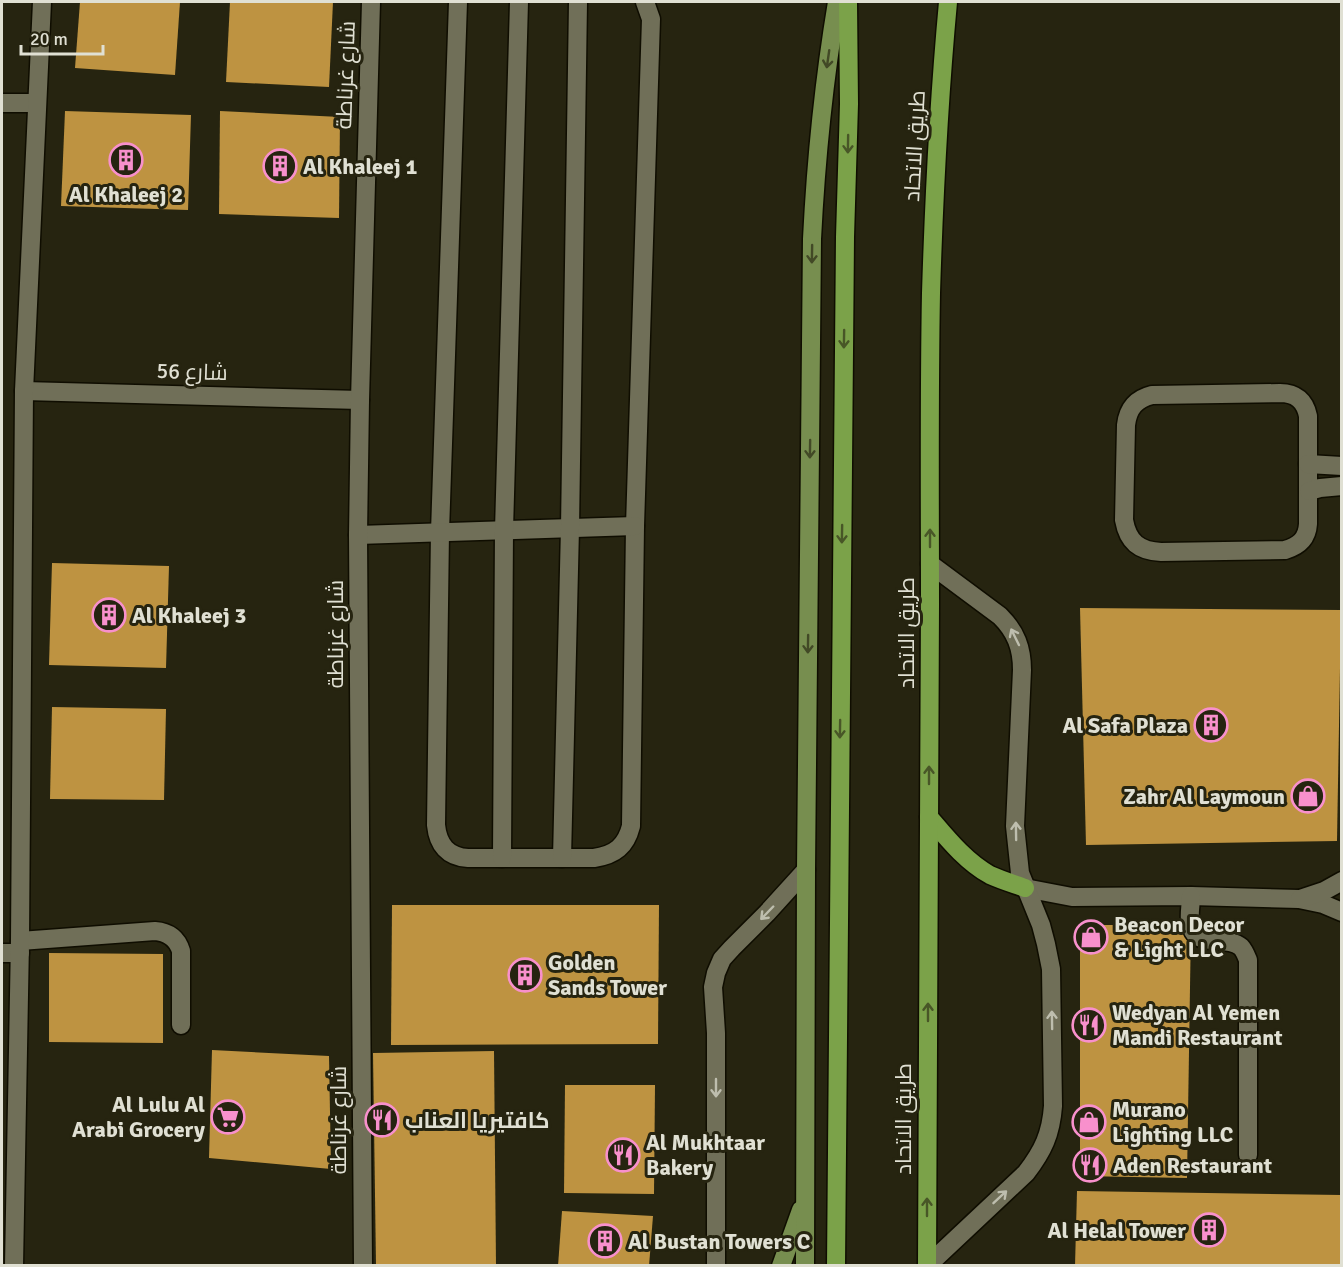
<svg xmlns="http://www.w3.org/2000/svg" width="1343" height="1267" font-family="Signika,Cairo,sans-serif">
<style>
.building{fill:#be9341}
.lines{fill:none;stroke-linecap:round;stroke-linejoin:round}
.minor-casing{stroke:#0f0d00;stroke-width:21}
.major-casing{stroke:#0f0d00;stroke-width:21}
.highway-casing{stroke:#0f0d00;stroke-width:21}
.minor{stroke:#706f58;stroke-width:18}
.major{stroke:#778e4f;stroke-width:18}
.highway{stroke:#7ba249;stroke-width:18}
.oneway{stroke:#424926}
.oneway2{stroke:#485627}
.oneway3{stroke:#bebeae}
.labels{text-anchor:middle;stroke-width:6;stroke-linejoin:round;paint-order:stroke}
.street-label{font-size:22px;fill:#e0e0d3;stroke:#262410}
.poi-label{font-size:22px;font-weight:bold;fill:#e0e0d3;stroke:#262410;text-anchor:start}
</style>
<rect width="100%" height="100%" fill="#262410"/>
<!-- building -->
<g class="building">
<path d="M80 2H180L175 75 75 68Z"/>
<path d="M230 2H333L329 87 226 82Z"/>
<path d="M65 111 191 115 188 210 61 206Z"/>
<path d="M220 111 340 117 339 218 219 214Z"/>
<path d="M52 563 169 566 166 668 49 665Z"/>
<path d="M1080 608 1341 610 1337 841 1086 845Z"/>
<path d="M52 707 166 709 164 800 50 799Z"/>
<path d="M392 905H659L658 1044 391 1045Z"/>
<path d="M1080 925H1191L1187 1178 1080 1176Z"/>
<path d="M49 953 163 954V1043L49 1042Z"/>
<path d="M212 1050 329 1056 331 1169 209 1158Z"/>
<path d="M494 1051 496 1266H376L373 1053Z"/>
<path d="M565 1085H655L654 1194 564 1193Z"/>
<path d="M1077 1191 1342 1195V1266H1075Z"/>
<path d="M562 1211 653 1216 649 1266H558Z"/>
</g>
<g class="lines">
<!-- minor casing -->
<g class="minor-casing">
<g id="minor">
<path d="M458 2 440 532 436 825C438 845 448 857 468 858H594C615 855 626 846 631 826L635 526 651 19 645 2"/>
<path d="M2 103H36"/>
<path d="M24 391 360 400"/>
<path d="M1280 393C1296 393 1305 401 1308 416V524C1307 539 1299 546 1285 550L1161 552C1139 551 1128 542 1124 520L1126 425C1128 408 1136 399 1152 395Z"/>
<path d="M1308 464 1342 466"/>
<path d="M1309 491 1320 488 1342 486"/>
<path d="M358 535 635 526"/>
<path d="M502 858 504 530 519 2"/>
<path d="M562 858 570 528 578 2"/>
<path d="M1025 888 1072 897 1191 896 1299 899 1323 904 1342 912"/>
<path d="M1191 896C1191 904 1189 913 1190 920 1193 952 1225 933 1241 947 1244 950 1246 955 1248 960V1155"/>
<path d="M1300 899 1324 891 1342 881"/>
<path d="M20 941 155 931C168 932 177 938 181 951V1025"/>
<path d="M2 953H20"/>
<path d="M14 1266 20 941 24 391 42 2"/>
<path d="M363 1266 358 535 360 400 371 2"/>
<path d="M716 1266V1033L713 987 716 973 722 959 732 948 767 913 806 870"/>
<path d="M927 1266 1026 1173C1043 1151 1051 1134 1053 1106L1051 969 1046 944 1041 925 1020 873 1015 826 1022 670C1022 648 1016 632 1000 616L930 564"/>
</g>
</g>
<!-- major casing -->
<g class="major-casing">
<g id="major">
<path d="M781 1266 801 1210"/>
<path d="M805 1266 806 870 812 239C816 159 824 80 837 2"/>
</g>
</g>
<!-- highway casing -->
<g class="highway-casing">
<g id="highway">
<path d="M929 817C947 838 965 861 990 875 1001 880 1014 884 1025 888"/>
<path d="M836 1266 845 237 849 104 848 2"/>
<path d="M927 1266C928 1045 929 825 930 605 930 501 929 397 931 293 934 196 939 99 948 2"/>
</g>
</g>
<!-- minor -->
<use href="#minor" class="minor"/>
<!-- major -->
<use href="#major" class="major"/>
<!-- highway -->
<use href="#highway" class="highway"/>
</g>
<!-- one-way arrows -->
<defs><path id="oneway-shaft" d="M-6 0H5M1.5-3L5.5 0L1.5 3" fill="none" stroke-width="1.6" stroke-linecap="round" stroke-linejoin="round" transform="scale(1.5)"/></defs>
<g class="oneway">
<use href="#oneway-shaft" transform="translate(828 59) rotate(98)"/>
<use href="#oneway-shaft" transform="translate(812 254) rotate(91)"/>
<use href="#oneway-shaft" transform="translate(810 449) rotate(91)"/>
<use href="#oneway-shaft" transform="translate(808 644) rotate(91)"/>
</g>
<g class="oneway2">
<use href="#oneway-shaft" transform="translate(848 144) rotate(91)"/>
<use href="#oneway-shaft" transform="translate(844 339) rotate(91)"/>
<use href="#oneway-shaft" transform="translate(842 534) rotate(91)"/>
<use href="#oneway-shaft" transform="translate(930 538) rotate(-90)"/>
<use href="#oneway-shaft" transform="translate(840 729) rotate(91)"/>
<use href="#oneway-shaft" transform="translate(929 775) rotate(-90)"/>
<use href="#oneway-shaft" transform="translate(928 1012) rotate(-90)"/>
<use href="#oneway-shaft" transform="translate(927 1207) rotate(-90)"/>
</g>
<g class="oneway3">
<use href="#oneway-shaft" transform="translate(1015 637) rotate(-116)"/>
<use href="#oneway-shaft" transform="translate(1016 831) rotate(-91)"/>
<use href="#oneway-shaft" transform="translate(767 913) rotate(134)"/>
<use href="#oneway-shaft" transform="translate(1052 1020) rotate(-91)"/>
<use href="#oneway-shaft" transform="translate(716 1088) rotate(90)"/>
<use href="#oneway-shaft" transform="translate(1000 1197) rotate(-43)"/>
</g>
<!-- icons -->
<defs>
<g id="building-ring" transform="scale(1.725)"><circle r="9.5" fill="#262410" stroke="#f890cc" stroke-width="1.5"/><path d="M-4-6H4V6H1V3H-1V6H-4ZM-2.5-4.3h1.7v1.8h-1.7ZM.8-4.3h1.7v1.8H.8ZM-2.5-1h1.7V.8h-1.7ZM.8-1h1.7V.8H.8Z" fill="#f890cc"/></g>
<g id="shop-ring" transform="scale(1.725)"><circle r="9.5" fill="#262410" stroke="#f890cc" stroke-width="1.5"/><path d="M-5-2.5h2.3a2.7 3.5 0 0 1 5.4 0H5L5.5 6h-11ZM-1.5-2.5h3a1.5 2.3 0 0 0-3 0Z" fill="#f890cc"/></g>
<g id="restaurant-ring" transform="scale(1.725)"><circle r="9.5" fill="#262410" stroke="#f890cc" stroke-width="1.5"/><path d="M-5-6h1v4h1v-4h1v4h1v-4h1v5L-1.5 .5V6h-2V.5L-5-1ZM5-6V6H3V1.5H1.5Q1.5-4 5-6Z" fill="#f890cc"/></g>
<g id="supermarket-ring" transform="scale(1.725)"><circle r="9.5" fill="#262410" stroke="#f890cc" stroke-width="1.5"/><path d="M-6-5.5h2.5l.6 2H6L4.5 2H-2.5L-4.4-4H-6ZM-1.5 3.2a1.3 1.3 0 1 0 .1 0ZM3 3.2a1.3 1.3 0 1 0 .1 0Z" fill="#f890cc"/></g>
</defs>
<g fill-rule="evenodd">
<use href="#building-ring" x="126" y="160"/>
<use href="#building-ring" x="280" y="166"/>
<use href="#building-ring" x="109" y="615"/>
<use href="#building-ring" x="1211" y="725"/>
<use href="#shop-ring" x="1308" y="796"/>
<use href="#shop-ring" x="1091" y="937"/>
<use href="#building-ring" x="525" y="975"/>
<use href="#restaurant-ring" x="1089" y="1025"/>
<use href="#supermarket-ring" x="228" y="1117"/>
<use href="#restaurant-ring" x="382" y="1120"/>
<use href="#shop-ring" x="1089" y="1122"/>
<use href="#restaurant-ring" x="623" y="1155"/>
<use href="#restaurant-ring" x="1090" y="1165"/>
<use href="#building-ring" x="1209" y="1230"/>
<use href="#building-ring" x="605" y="1241"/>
</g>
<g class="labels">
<!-- street labels -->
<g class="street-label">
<text transform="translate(345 75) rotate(-88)" y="8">شارع غرناطة</text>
<text transform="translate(914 146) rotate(-87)" y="8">طريق الاتحاد</text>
<text transform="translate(192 371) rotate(2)" y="8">شارع 56</text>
<text transform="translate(906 633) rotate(-90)" y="8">طريق الاتحاد</text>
<text transform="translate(335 634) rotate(-90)" y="8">شارع غرناطة</text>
<text transform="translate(903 1119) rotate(-90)" y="8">طريق الاتحاد</text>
<text transform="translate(338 1120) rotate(-90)" y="8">شارع غرناطة</text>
</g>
<!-- poi labels -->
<g class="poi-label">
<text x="303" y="174">Al Khaleej 1</text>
<text x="126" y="202" text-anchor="middle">Al Khaleej 2</text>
<text x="132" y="623">Al Khaleej 3</text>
<text x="1188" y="733" text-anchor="end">Al Safa Plaza</text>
<text x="1285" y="804" text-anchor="end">Zahr Al Laymoun</text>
<text x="1114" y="932">Beacon Decor<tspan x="1114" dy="25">&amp; Light LLC</tspan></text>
<text x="548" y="970">Golden<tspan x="548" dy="25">Sands Tower</tspan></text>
<text x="1112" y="1020">Wedyan Al Yemen<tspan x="1112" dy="25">Mandi Restaurant</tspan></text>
<text x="205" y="1112" text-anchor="end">Al Lulu Al<tspan x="205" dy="25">Arabi Grocery</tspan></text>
<text x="1112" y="1117">Murano<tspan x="1112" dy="25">Lighting LLC</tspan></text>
<text x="405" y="1128">كافتيريا العناب</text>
<text x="646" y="1150">Al Mukhtaar<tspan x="646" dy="25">Bakery</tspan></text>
<text x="1113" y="1173">Aden Restaurant</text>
<text x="1186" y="1238" text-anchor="end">Al Helal Tower</text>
<text x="628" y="1249">Al Bustan Towers C</text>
</g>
</g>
<!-- border -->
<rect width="1343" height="1267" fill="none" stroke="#e0e0d3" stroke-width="6"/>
<!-- scale -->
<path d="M21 45v9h82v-9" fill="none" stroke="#e0e0d3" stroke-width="3"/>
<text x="30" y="45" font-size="18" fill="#e0e0d3" stroke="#262410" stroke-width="4.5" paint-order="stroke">20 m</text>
</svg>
